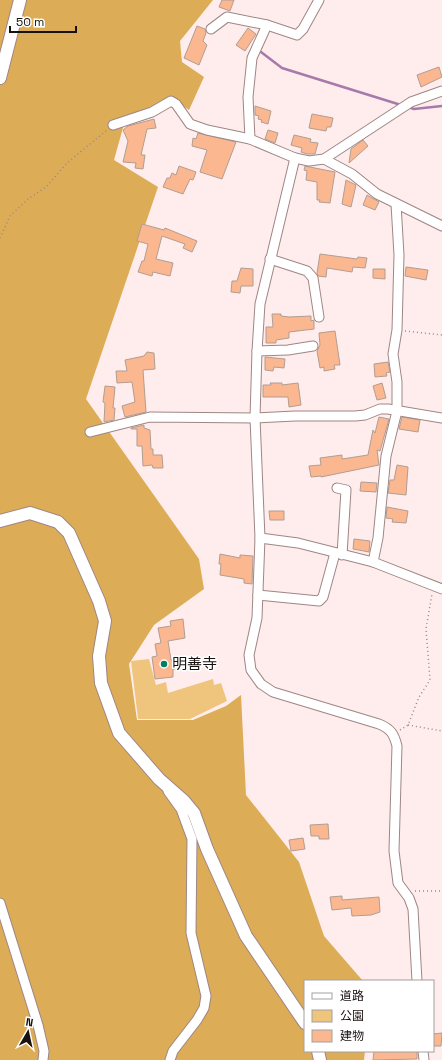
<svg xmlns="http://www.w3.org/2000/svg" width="442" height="1060" font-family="'Space Grotesk','Noto Sans JP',sans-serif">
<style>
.green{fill:#efc47d}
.forest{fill:#ddac56}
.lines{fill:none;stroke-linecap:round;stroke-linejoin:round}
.stream{stroke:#a879ab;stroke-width:2.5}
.building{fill:#fbb790;stroke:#b29d91}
.street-casing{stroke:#9f8685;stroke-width:11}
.secondary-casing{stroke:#9f8685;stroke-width:14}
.path{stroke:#978989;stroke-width:1.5;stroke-dasharray:1 3;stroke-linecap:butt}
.street{stroke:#fff;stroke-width:9}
.secondary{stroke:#fff;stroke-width:12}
.poi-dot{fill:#017f5e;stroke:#fff;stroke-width:1.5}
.labels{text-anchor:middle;stroke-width:3;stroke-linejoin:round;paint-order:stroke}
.poi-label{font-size:15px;fill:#191010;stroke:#fff;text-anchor:start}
</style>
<rect width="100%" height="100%" fill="#feedec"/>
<!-- green -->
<path class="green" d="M149 659 156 685 166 682 168 693 213 679 214 685 221 683 227 701 190 719H138L131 661Z"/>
<!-- forest -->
<path class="forest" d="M0 0H213L180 41 182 62 204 77 189 110 172 98 126 117 114 160 158 187 86 399 199 559 204 589 154 625 129 664 137 720H193L226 706 241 695 246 795 299 862 324 936 363 981H305V1051H365L364 1060H0Z"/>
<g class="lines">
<!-- stream -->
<g class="stream">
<path d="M261 52 282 68 401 105"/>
<path d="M408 107 414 109 442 106"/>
</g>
</g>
<!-- building -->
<g class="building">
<path d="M222 0H234L230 11 219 7Z"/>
<path d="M197 26 205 29 206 33 203 41 207 45 199 65 184 58Z"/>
<path d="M248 28 256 34 245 51 236 45Z"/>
<path d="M439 67 442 77 421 87 417 75Z"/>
<path d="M255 106 271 111 268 124 261 122 262 120 258 119 259 116 255 115Z"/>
<path d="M312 114 333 118 331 127H327L326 131 309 128Z"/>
<path d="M154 119 156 128 147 129 141 155H145L143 169 135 168 136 163 123 162 128 141 123 130 128 126Z"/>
<path d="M268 130 278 133 275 143 265 139Z"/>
<path d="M198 133 236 142 222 179 200 172 207 150 192 146 193 138 196 139Z"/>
<path d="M294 135 311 139 310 142 318 143 315 154H307L301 152 302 148 291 145Z"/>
<path d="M363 140 368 146 349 163 351 149Z"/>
<path d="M179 166 196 172 193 180 190 179 183 194 163 187 167 178H170L172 173 176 175Z"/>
<path d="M305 166 335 172 330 203 319 202 320 200H317V182L306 180 307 171 304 170Z"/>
<path d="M346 180 356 185 351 207 342 204Z"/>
<path d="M367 195 379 202 375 210 363 205Z"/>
<path d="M142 224 164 230 165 228 197 241 192 252 183 248 185 244 162 236 156 259 173 263 170 276 153 272 152 276 138 272 142 261H144L148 244 137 241Z"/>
<path d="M320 254 357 259 358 257 367 258 365 268 353 267 352 272 327 268 326 277 318 276 317 273Z"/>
<path d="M406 267 428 270 426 280 405 276Z"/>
<path d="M241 268 253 269V286H241L240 293 231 292 232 281H237Z"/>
<path d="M373 269H385V279L373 278Z"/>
<path d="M272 314H281V316L289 317 311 316V321L314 320V329L289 332V338L276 340V343H266V327H273Z"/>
<path d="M335 331 340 365H334L335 369 324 371V367L320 368 317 351 320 345 319 333Z"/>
<path d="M147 352 154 353 155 369 143 370 146 412 125 417 122 406 135 402 132 382 117 383 116 371H127L125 360 144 356Z"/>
<path d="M265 357 285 359 284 368 274 367 273 371 265 370Z"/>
<path d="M388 362 390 372 386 373 387 376 375 377 374 364Z"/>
<path d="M270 383H282V385L298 383 301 405 289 407 288 397H263V385H271Z"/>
<path d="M382 383 386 398 377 400 373 386Z"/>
<path d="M105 386 115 387 113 408H115L114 420 104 422 105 403 103 402Z"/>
<path d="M379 417 389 419 380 451 377 450 379 465 321 477V476L311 477 309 466 321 465 320 458 342 455V459L368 455 373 430 375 433Z"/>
<path d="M402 417 420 420 418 432 399 429Z"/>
<path d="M144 425V428L150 430 151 449H153V455H162L163 468H153L152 465 143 466 142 446H137V429H131V428Z"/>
<path d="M397 465 408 467 406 495 388 493 390 480H394Z"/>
<path d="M361 482 377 483 376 492 360 491Z"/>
<path d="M387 507 408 511 406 523 392 522 393 519 386 518Z"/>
<path d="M269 511H284V520H270Z"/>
<path d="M354 539 370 541 369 552 353 549Z"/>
<path d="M220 554 240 558V555L253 556 252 584 244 583V579L220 575 221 564H219Z"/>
<path d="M183 619 185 638 168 641 171 660H175L177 669H173V677L155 679 152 657 157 656 155 644 161 643 158 628 171 626 170 621Z"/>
<path d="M328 824 329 839H319V836H311L310 825Z"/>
<path d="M303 838 305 849 291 851 289 840Z"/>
<path d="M342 896V900L379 897 380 912 371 915 352 916 351 908 332 910 330 897Z"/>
<path d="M442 1033 441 1046H433V1034Z"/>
<path d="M374 1051H417V1059L373 1060Z"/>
</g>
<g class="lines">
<!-- street casing -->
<g class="street-casing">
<g id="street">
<path d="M211 29 227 17 267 25 297 35 303 29 319 0"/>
<path d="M113 125 152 112 171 101 176 104 190 124 207 130 250 139 295 158 309 161 324 159 411 102 442 91"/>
<path d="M250 139 248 97 252 58 267 25"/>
<path d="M295 158 260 304 257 351 255 418 260 538 257 618 249 655 251 670 261 684 273 692 379 724C391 729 394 734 397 746L394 851 398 883 409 898 413 909 417 981"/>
<path d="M324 159 352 174 377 194 442 226"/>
<path d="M270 259 307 271 313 278 319 317"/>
<path d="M257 351 288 350 313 346"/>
<path d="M90 432 150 417 255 418 295 416H355L365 415 380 409H388L442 418"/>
<path d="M337 488 346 490 342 555"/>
<path d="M260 538 298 543 373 562 442 589"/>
<path d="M373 562 378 538 386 456 397 411V382L393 354 397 330 399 255 396 204"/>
<path d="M258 595 319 601 323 597 335 553"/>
<path d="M168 791 181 809 192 839 191 933 206 996 204 1008 197 1020 173 1051 170 1060"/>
<path d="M0 903 38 1025 44 1051 43 1060"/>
<path d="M423 1051 424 1060"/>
</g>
</g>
<!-- secondary casing -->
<g class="secondary-casing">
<g id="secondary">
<path d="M0 78 20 0"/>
<path d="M0 521 30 513 58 522 69 533 99 601 105 621 99 656 101 683 119 733 159 779 184 801 194 813 207 849 246 936 305 1023"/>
<path d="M318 1051 320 1060"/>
</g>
</g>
<!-- path -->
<g class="path">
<path d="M0 238 10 216 28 199 46 187 67 163 107 130"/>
<path d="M405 331 442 335"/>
<path d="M408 725 442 731"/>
<path d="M400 730 408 725 419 697 430 680 426 629 432 594"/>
<path d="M415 891H442"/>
</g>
<!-- street -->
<use href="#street" class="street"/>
<!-- secondary -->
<use href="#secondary" class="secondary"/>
</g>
<!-- markers -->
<circle class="poi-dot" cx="164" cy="664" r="4"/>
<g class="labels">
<!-- poi labels -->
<g class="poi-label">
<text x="172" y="669">明善寺</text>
</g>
</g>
<!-- legend -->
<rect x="304" y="980" width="130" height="72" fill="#ffffff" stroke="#a39f9f"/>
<rect x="312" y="993" width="20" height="6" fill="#ffffff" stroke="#a39f9f"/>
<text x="340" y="1000" font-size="12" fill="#191010">道路</text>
<rect x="312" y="1010" width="20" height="12" fill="#efc47d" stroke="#a39f9f"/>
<text x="340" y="1020" font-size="12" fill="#191010">公園</text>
<rect x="312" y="1030" width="20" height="12" fill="#fbb790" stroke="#a39f9f"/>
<text x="340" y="1040" font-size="12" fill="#191010">建物</text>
<!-- north arrow -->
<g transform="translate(28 1032) rotate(9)" stroke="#ffffff" stroke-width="3" paint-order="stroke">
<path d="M0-3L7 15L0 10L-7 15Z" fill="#191010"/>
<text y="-6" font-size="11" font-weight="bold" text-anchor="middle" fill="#191010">N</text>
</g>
<!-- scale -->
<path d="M10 26v6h66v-6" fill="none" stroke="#191010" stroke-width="2"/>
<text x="16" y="26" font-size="12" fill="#191010" stroke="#ffffff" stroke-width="3" paint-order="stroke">50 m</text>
</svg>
